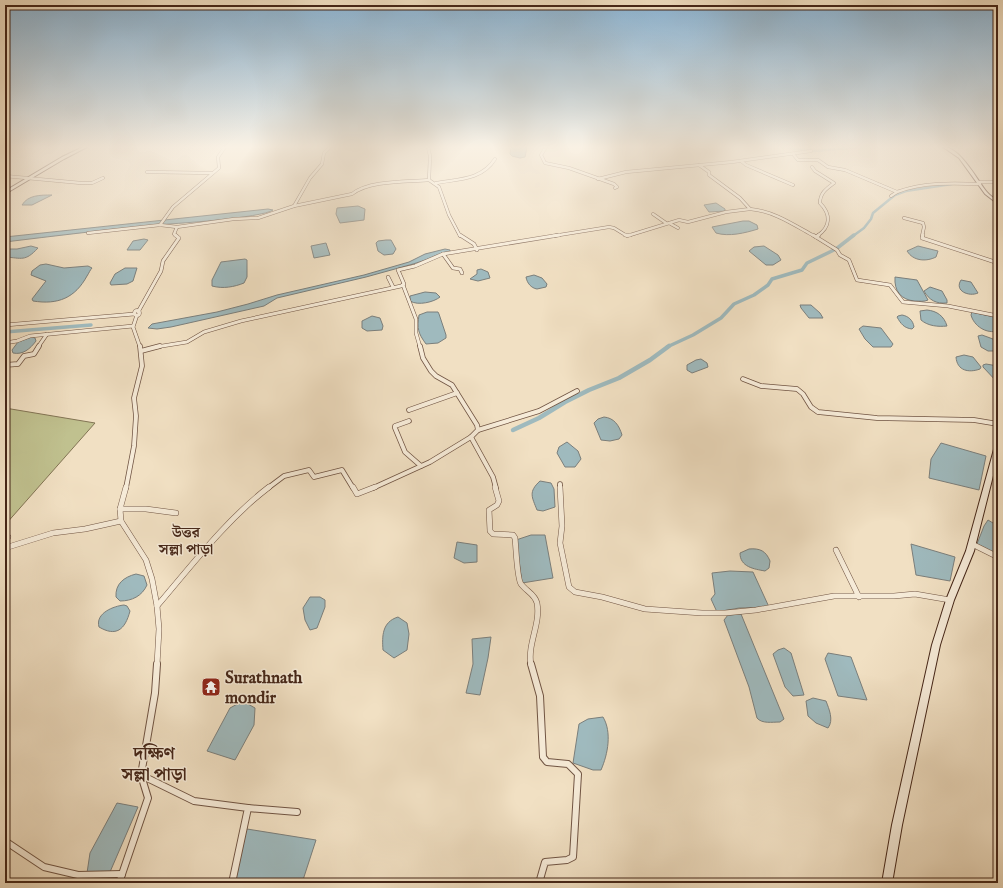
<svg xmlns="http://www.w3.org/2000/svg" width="1003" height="888" font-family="'IM FELL English','Noto Serif Bengali',serif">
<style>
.green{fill:#c0c18f;stroke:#827454}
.water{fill:#9fbabe;stroke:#7b7f7c}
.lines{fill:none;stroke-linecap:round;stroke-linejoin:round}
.canal-far2{stroke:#9fbabe;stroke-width:2.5}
.canal-far1{stroke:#9fbabe;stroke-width:3.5}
.canal{stroke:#9fbabe;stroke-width:4.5}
.street-far4-casing{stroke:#705443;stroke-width:3.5}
.street-far3-casing{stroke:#705443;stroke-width:4}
.street-far2-casing{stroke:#705443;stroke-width:5.5}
.street-far1-casing{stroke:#705443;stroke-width:6}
.street-casing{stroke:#705443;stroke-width:8}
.secondary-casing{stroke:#452618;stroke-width:2}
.street-far4{stroke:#f6ebd8;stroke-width:2.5}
.street-far3{stroke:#f6ebd8;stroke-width:3}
.street-far2{stroke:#f6ebd8;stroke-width:4}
.street-far1{stroke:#f6ebd8;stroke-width:5}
.street{stroke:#f6ebd8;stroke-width:6}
.secondary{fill:#f6ebd8;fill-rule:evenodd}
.labels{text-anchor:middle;stroke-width:3;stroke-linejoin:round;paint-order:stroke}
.neighbourhood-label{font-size:15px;font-weight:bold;fill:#452618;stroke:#f6ebd8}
.near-poi-label{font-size:17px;font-weight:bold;fill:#452618;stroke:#f6ebd8;text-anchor:start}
.near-neighbourhood-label{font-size:18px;font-weight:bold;fill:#452618;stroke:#f6ebd8}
</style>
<rect width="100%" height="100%" fill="#f1e0c3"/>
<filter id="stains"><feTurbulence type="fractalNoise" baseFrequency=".005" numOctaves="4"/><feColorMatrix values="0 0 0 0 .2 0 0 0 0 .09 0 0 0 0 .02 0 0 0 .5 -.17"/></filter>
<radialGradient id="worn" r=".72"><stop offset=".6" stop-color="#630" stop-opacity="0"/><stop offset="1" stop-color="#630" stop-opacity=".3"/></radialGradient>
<!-- green -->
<path class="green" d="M5 408 95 423 5 525Z"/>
<!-- water -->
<g class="water">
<path d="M511 147H527L525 157 520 158 512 156 510 154Z"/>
<path d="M52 195 32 205H22C28 195 40 195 52 195Z"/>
<path d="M716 203 725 209V211L709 212 704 205Z"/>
<path d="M358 206 365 209 364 220 340 223 336 214 337 208Z"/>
<path d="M268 209 273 210C262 218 172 224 153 225 104 230 54 236 5 242V237Z"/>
<path d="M743 221H749L757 225 758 229C745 233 729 237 716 233L712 227Z"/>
<path d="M144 239 148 240 140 250H127L133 241Z"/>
<path d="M386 240H391L396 249 393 254 384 255 378 251 376 243 378 241Z"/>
<path d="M326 243 330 255 314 258 311 246Z"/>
<path d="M31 246 38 248C25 262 22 258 5 257V249H17Z"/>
<path d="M764 246 778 255 781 260 773 265H766L749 251 754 247Z"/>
<path d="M918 246 938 251 936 257C926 262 913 261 907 251Z"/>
<path d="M445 249 450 250V252L413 264 366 277 277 298 264 306 171 327 157 329 148 328 152 324 217 312 248 304 277 295 364 275 409 262 425 254Z"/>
<path d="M245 259 247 260V277L244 283C234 287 223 289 212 286V280L221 262Z"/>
<path d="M46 264 64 268 88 266 92 268C90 270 89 273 87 276 75 298 58 305 33 301L32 299 46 281 31 275 32 271 40 265Z"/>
<path d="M125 268H137L133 281 127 284 111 285 110 283 115 274Z"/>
<path d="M481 269 488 272 490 278 478 281 470 279 477 274V270Z"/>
<path d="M534 275 542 278 547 284 546 287 537 289C531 288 527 283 526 277Z"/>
<path d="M895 277 917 280 928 300C924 302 920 301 915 301 901 300 894 291 895 277Z"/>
<path d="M961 280 971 282 978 293C969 297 954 291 961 280Z"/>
<path d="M930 287 942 291 947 300V303C936 304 929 300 924 291Z"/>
<path d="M425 292 436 293 440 297C434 302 418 306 410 301V296Z"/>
<path d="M800 305H811L820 313 823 318H809L801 308Z"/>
<path d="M927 310C937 311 944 316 947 326 938 327 928 326 921 320L920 311Z"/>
<path d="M427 312H438L439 314 446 335V338L438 343 426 344C418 333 417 329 419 315Z"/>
<path d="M972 312 998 318V331C986 334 974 326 971 315Z"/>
<path d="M902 315C908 316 913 320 914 327L912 329C904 328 901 324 897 317L898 316Z"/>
<path d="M372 316 380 318 383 326 382 330 367 331 362 328V321Z"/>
<path d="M863 326 881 328 893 344 891 347H873L865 339 859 329Z"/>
<path d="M982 335 993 339 997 351H988L981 347 978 336Z"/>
<path d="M32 337 35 338 36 341C30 349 23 355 13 353L12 350 18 342Z"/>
<path d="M964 355 973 357 981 367 980 369C969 373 957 371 956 357Z"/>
<path d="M701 359 707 363 708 367 692 373 687 370V365L696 360Z"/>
<path d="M986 364 998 366V383L983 367V365Z"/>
<path d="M604 417C614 418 619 425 622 435L619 439 610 441 601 440 594 423 598 419Z"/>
<path d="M567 442 578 451 581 459 575 467H565L557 453 559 447Z"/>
<path d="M941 443 986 456 979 490 929 478 931 459Z"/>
<path d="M540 481 551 483 554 489 555 507 543 511 537 510C532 497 528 492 540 481Z"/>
<path d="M988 520 998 526V555L977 544 984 526Z"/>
<path d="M531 535H545L553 578 522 583 516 540Z"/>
<path d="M457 542 477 545V562L464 563 454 558Z"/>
<path d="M911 544 955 557 950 581 916 575Z"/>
<path d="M749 549C760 548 766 551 770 561L769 568 765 571C754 569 740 567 740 553Z"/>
<path d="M730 571 753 572 769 607 739 608 717 612 711 599 715 594 712 573Z"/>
<path d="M136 574 144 576 147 585C142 596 132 601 120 601L116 597C115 584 124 577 136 574Z"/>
<path d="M310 597H320L325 600V607L317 628 310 630 305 620 303 608Z"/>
<path d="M124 605 127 606 130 611C125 630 116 637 99 627 95 613 114 606 124 605Z"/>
<path d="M741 614 784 719 780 722C772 722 762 724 757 718L749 687 724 620 728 615Z"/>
<path d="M398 617 407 623 409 634 407 650 394 658 383 650C382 636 382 622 398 617Z"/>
<path d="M491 637 488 658 480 695 466 693 473 664 472 639Z"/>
<path d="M784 648 791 653 804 695 793 696 785 687 773 654 778 650Z"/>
<path d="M828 653 851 657 867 700 838 696 825 659Z"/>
<path d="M813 698 826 701C829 709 834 720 828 728L816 723 808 716 806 701Z"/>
<path d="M241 702 248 704 255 708 254 725 235 760 207 751 230 708Z"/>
<path d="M603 717C612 732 608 754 601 770H593L573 763 579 724 588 719Z"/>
<path d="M117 803 138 807 110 872 87 873 90 853Z"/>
<path d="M247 829 316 840 302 883H233L245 830Z"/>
</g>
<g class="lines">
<!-- canal-far2 -->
<g class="canal-far2">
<path d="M782 147 813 151 860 147"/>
<path d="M853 236 864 228 871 219 873 213 895 195 906 191 952 184"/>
</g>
<!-- canal-far1 -->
<g class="canal-far1">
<path d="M5 332 91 325"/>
<path d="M667 347 693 335 721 318 734 304 754 295 768 285 772 279 802 270 807 263 836 249 854 235"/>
</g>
<!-- canal -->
<path class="canal" d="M513 430 539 418 565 402 589 390 619 378 650 360 669 346"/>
<!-- street-far4 casing -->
<g class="street-far4-casing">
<g id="street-far4">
<path d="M428 147 430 156 429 180 439 187 449 215 460 236"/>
<path d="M546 147 541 155 545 163 569 168 614 184 617 187 615 188"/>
<path d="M793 154 798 160H818L828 167 845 170 897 192C923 182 953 183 980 184"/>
<path d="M741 161 746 165 793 185"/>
<path d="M812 167 815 171 834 183C826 189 820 193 820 203 831 214 831 227 817 236"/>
<path d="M147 172 212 173"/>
<path d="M5 176 81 183H92L103 178"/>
<path d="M598 179 626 172 732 162 811 151"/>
<path d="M979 182H998"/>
<path d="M436 183C458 179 482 180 495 159"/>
<path d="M891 196 897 192"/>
<path d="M294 206 310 178 322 164 324 153 330 147"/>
<path d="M750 209C774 211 794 225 814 236"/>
<path d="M653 214 666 223"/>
<path d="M904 218 923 223 924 227 922 236"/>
<path d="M669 223 678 228"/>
<path d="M160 225 173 207 219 168 218 157 225 147"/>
<path d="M88 233 160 225 177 227 234 219 258 218 294 206 352 194C369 180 407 182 429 180"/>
<path d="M177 236 174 234 177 227"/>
<path d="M553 236 609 227 614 228 627 236 679 220 688 222 726 212 750 209 740 198 709 175V172L699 165"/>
</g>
</g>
<!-- street-far3 casing -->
<g class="street-far3-casing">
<g id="street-far3">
<path d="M460 235 474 244 477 250"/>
<path d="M625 235H630"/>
<path d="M813 235 816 237"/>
<path d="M819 235 816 237 837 250 840 255 849 260 857 280 890 285 903 302 948 306 998 316"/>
<path d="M923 235 922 238 998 263"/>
<path d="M462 273 460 269 453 268 443 254 559 235"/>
<path d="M388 277 393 287"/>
<path d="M403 285 416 319V333L420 347"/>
<circle cx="137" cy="313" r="2.5"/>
<path d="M138 312 161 271 163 261 179 238 175 235"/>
<path d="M137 315 133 327 140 347"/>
<path d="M5 325 134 314"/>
<path d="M5 343 17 341 30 336 133 326"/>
<path d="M38 347 47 334"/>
<path d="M156 347 187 342 204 332 241 321 401 286 404 284 398 270 415 266 443 254"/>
</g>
</g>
<!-- street-far2 casing -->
<g class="street-far2-casing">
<g id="street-far2">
<path d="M420 346 423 358 431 371 436 376 452 385 477 425 478 430 471 437 493 477 496 488"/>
<path d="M141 351 160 346"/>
<path d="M5 365 18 364 24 356 34 354 39 346"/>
<path d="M743 379 761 386 797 389 803 394 811 407 818 412 877 418 974 420 998 424"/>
<path d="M409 410 457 393"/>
<path d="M409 421 395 426V428L405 452 421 466"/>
<path d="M478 430 539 411 577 391"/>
<path d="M560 484V488"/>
<path d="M126 488 134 446 136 416 134 398 142 366 140 346"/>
<path d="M268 488 284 476 309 470 314 477 342 470 353 488"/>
<path d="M373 488 430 462 471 437"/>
</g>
</g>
<!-- street-far1 casing -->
<g class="street-far1-casing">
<g id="street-far1">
<path d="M126 487 120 509 121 521 146 560 152 579 157 606 159 629 157 665"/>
<path d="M353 487 357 494 375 487"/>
<path d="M495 487 499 501 497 505 489 510 490 531 493 534 513 535 515 538C516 547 517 579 521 584 526 591 535 594 537 603 541 624 527 644 531 665"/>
<path d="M560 487 562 526 560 543 569 587 575 592 602 597 645 609 702 613H725L756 610 834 596H894L915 594 950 600"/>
<path d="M120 509H146L176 513"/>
<path d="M5 543 8 537"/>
<path d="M972 544 998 557"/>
<path d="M5 548 53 533 85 529 121 521"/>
<path d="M836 550 859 597"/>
<path d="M157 606C192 565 226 520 269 487"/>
</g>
</g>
<!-- street casing -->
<g class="street-casing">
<g id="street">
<path d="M531 664 540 696 543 757 547 762 568 764 578 774 573 857 567 860 545 862 539 883"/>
<path d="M141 775 194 801 248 808 232 883"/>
<path d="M248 808 297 812"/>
<path d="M5 841 44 867 78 875 122 874"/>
<path d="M119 883 148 798 141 775 155 693 157 664"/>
</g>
</g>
<!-- secondary casing -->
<g class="secondary-casing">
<g id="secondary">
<path d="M83 147H87L64 159 5 194V191L62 157Z"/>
<path d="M943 147C960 147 976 178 986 191 989 195 994 198 998 201V204L985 194 959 158Z"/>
<path d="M996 442H998V456L974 551 954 600 940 645 902 825 892 883H882L892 825 932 645 946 600 966 551Z"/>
</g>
</g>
<!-- street-far4 -->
<use href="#street-far4" class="street-far4"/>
<!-- street-far3 -->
<use href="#street-far3" class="street-far3"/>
<!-- street-far2 -->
<use href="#street-far2" class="street-far2"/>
<!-- street-far1 -->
<use href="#street-far1" class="street-far1"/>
<!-- street -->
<use href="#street" class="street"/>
<!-- secondary -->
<use href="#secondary" class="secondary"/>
</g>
<!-- sky -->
<linearGradient id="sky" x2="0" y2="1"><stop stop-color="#8bb6d7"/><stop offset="0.54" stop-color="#f9f1e4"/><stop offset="1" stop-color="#f9f1e4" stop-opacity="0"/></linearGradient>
<rect width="1003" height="272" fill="url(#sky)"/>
<!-- icons -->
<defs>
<g id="temple-square" transform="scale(1)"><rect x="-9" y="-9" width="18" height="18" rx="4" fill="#8f2418" stroke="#f6ebd8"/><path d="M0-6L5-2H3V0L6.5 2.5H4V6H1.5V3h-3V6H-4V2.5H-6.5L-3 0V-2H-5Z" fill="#fff"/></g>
</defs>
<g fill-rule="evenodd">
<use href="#temple-square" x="211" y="687"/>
</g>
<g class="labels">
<!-- neighbourhood labels -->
<g class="neighbourhood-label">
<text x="186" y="537">উত্তর<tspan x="186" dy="17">সল্লা পাড়া</tspan></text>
</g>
<!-- near-poi labels -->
<g class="near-poi-label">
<text x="225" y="683">Surathnath<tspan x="225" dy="20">mondir</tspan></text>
</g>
<!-- near-neighbourhood labels -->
<g class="near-neighbourhood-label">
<text x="154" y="759">দক্ষিণ<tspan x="154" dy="21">সল্লা পাড়া</tspan></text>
</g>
</g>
<!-- margin -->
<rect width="1003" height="888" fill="none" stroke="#f1e0c3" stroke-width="20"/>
<rect x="6" y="6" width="991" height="876" fill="none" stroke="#452618" stroke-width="2"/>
<rect x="10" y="10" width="983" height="868" fill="none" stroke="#452618"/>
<rect width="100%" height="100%" filter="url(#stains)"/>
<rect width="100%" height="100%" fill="url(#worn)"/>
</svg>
